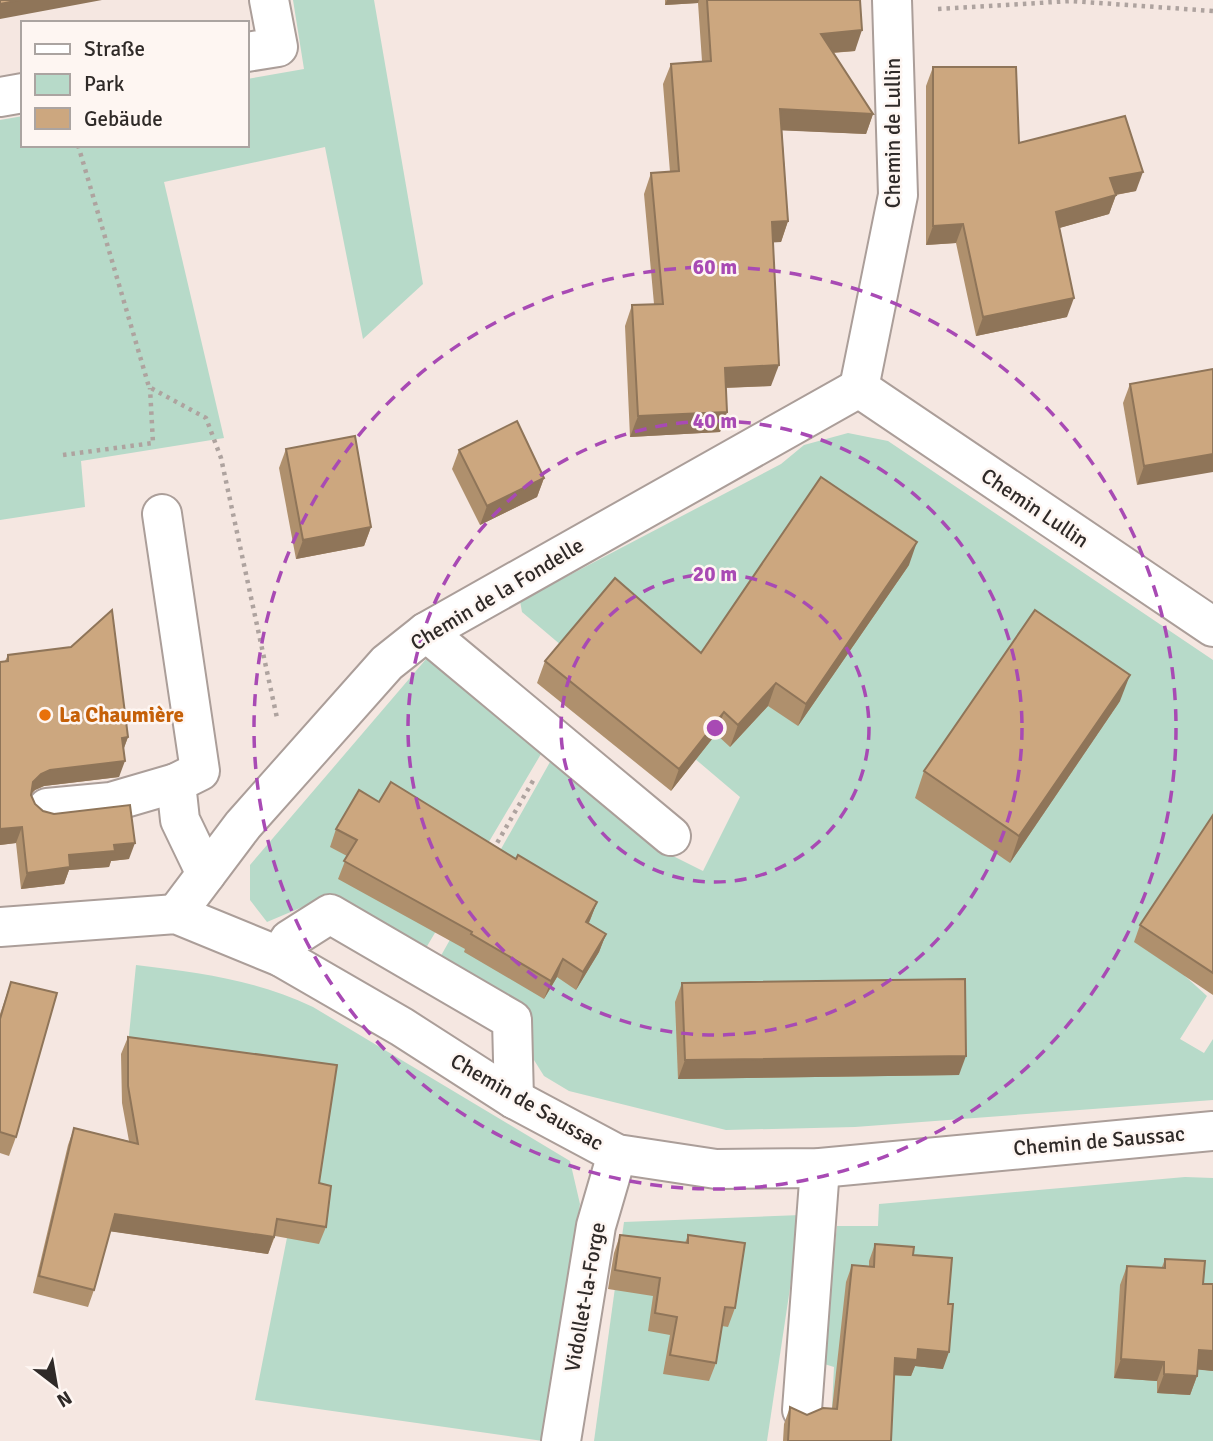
<svg xmlns="http://www.w3.org/2000/svg" width="1213" height="1441" font-family="Signika,sans-serif">
<style>
.green{fill:#b7dac9}
.lines{fill:none;stroke-linecap:round;stroke-linejoin:round}
.minor-casing{stroke:#ab9e99;stroke-width:42}
.path{stroke:#aea39f;stroke-width:4.5;stroke-dasharray:3.5 5;stroke-linecap:butt}
.minor{stroke:#fff;stroke-width:38}
.wall{fill:#af906d}
.shaded-wall{fill:#8f7559}
.building{fill:#cca77f;stroke:#8f7559;stroke-width:2}
.ring{fill:none;stroke:#a84ab4;stroke-width:3.5;stroke-dasharray:12 9}
.food-dot{fill:#e8710a;stroke:#fef6f2;stroke-width:2.5}
.labels{text-anchor:middle;stroke-width:5;stroke-linejoin:round;paint-order:stroke}
.street-label{font-size:21px;fill:#2f2a28;stroke:#fef6f2}
.food-label{font-size:21px;font-weight:bold;fill:#c56008;stroke:#fef6f2;text-anchor:start}
.centre{fill:#a84ab4;stroke:#fef6f2;stroke-width:3.5}
.ring-label{font-size:21px;text-anchor:middle;font-weight:bold;fill:#a84ab4;stroke:#fef6f2;stroke-width:5;stroke-linejoin:round;paint-order:stroke}
</style>
<rect width="100%" height="100%" fill="#f5e7e1"/>
<!-- green -->
<g class="green">
<path d="M293 0H374L423 284 363 339 325 147 164 182 224 438 81 461 85 507 0 520V120L23 116V145H247V79L304 69Z"/>
<path d="M848 433 888 441 1213 660V823L1185 976 1207 996 1180 1039 1204 1053 1213 1039V1100L855 1127 726 1130 569 1091 544 1076 529 1052 532 1018 438 961 550 762 657 848 703 871 740 797 522 612 520 601 781 464 804 445Z"/>
<path d="M427 658 541 754 423 953 326 897 267 922 250 900V865Z"/>
<path d="M136 965C200 973 253 979 313 1007L570 1161 580 1204 543 1441 255 1400 295 1197 127 1055Z"/>
<path d="M1185 1177 1213 1178V1441H783L831 1426 834 1367 821 1363 837 1226H878L879 1204Z"/>
<path d="M801 1215 767 1441H594L624 1222Z"/>
</g>
<g class="lines">
<!-- minor casing -->
<g class="minor-casing">
<g id="minor">
<path d="M247 52 278 47 269 0"/>
<path d="M0 97 23 93"/>
<path d="M859 388 1213 627"/>
<path d="M859 388 898 195 892 0"/>
<path d="M162 514 200 771 176 783 180 820 206 874"/>
<path d="M426 632 671 836"/>
<path d="M47 808 111 802 176 783"/>
<path d="M176 914 243 825 387 663 426 632 859 388"/>
<path d="M0 927 176 914 281 957 402 1027 514 1099 617 1154 716 1169 820 1168 1213 1131"/>
<path d="M281 957 289 940 330 914 512 1020 514 1099"/>
<path d="M802 1410 820 1168"/>
<path d="M561 1441 596 1226 617 1154"/>
</g>
</g>
<!-- path -->
<g class="path">
<path d="M938 9 1071 1 1213 11"/>
<path d="M78 145 149 387 206 418 221 458 277 718"/>
<path d="M63 455 153 443 150 388"/>
<path d="M493 850 534 779"/>
</g>
<!-- minor -->
<use href="#minor" class="minor"/>
</g>
<!-- wall -->
<g class="wall">
<path d="M665 0H860L855 51 833 53 873 114 866 134 782 130 788 221 781 242H773L771 386 726 388 727 412 720 432 630 437 625 326 632 305 654 304 644 194 651 173 670 172 663 84 671 64 702 61 698 3 665 5Z"/>
<path d="M933 67 1019 143 1136 191 1116 195 1109 214 1059 228 1067 317 976 336 956 243 926 245V86Z"/>
<path d="M1213 369 1137 485 1123 403 1130 384Z"/>
<path d="M286 449 371 527 364 546 296 559 279 468Z"/>
<path d="M459 450 544 478 537 497 480 525 452 469Z"/>
<path d="M909 565 798 726 768 706 730 747 716 734 671 791 537 683 545 661 701 653Z"/>
<path d="M8 655 128 737 124 748 119 777 44 786 35 790 31 794 35 804 43 811 129 859 111 861 109 867 69 870 64 884 21 889 16 843 0 845V662L5 661Z"/>
<path d="M1120 701 1010 863 915 798 924 771Z"/>
<path d="M379 802 516 859 597 902 589 923 606 934 599 952 576 990 557 977 544 999 464 952 465 949 338 879 347 856 330 847 336 829Z"/>
<path d="M1213 815V995L1134 942 1140 925Z"/>
<path d="M11 982 16 1137 9 1156 0 1153V1014Z"/>
<path d="M682 983 959 1075 678 1079 675 1002Z"/>
<path d="M128 1037 319 1183 326 1227 319 1244 275 1236 268 1254 110 1231 94 1290 88 1307 33 1293 68 1145 74 1128 129 1141 122 1103 121 1054Z"/>
<path d="M620 1235 685 1243 688 1235 735 1308 728 1327 722 1326 716 1363 709 1381 663 1374 670 1335 648 1331 653 1296 608 1289 614 1253Z"/>
<path d="M875 1244 913 1255 943 1369 915 1366 911 1376 894 1375 891 1441H783L784 1424 790 1407 807 1415 832 1409 846 1282 852 1265 869 1266V1261Z"/>
<path d="M1165 1259 1203 1284H1213V1371L1198 1369 1197 1376 1190 1395 1157 1393V1381L1114 1378 1120 1285 1127 1266 1162 1267Z"/>
</g>
<!-- shaded-wall -->
<g class="shaded-wall">
<path d="M20 0H102L0 19V4Z"/>
<path d="M667 0H699L698 3 665 5Z"/>
<path d="M862 30 855 51 813 54 821 34Z"/>
<path d="M780 109 873 114 866 134 773 130Z"/>
<path d="M1143 172 1136 191 1103 197 1110 178Z"/>
<path d="M1116 195 1109 214 1049 231 1056 212Z"/>
<path d="M788 221 781 242 764 243 772 222Z"/>
<path d="M963 224 956 243 926 245 933 226Z"/>
<path d="M1074 298 1067 317 976 336 983 317Z"/>
<path d="M779 365 771 386 718 388 725 368Z"/>
<path d="M727 412 720 432 630 437 638 416Z"/>
<path d="M1213 454V472L1137 485 1144 466Z"/>
<path d="M544 478 537 497 480 525 487 506Z"/>
<path d="M371 527 364 546 296 559 303 540Z"/>
<path d="M917 542 909 565 798 726 806 704Z"/>
<path d="M1130 675 1120 701 1010 863 1019 836Z"/>
<path d="M776 683 768 706 730 747 738 725Z"/>
<path d="M724 712 716 734 671 791 679 769Z"/>
<path d="M128 737 122 753V738Z"/>
<path d="M125 761 119 777 44 786 35 790 27 798 33 782 41 774 50 770Z"/>
<path d="M22 827 16 843 0 845V829Z"/>
<path d="M135 843 129 859 111 861 109 867 69 870 64 884 21 889 27 873 69 855 114 845Z"/>
<path d="M597 902 590 920 579 940 586 922Z"/>
<path d="M606 934 599 952 576 990 583 972Z"/>
<path d="M563 959 557 977 544 999 551 981Z"/>
<path d="M966 1056 959 1075 678 1079 685 1060Z"/>
<path d="M115 1214 274 1237 268 1254 108 1231Z"/>
<path d="M918 1349 949 1352 943 1369 915 1366 911 1376 889 1375 895 1358Z"/>
<path d="M1199 1350 1213 1351V1371L1192 1369Z"/>
<path d="M1121 1359 1164 1362 1157 1381 1114 1378Z"/>
<path d="M1164 1374 1197 1376 1190 1395 1157 1393Z"/>
</g>
<!-- building -->
<g class="building">
<path d="M0 0H20L0 4Z"/>
<path d="M707 0H860L862 30 821 34 873 114 780 109 788 221 772 222 779 365 725 368 727 412 638 416 632 305 663 304 651 173 679 171 671 64 711 61Z"/>
<path d="M933 67H1016L1019 143 1125 116 1143 172 1110 178 1116 195 1056 212 1074 298 983 317 963 224 933 226Z"/>
<path d="M1213 369V454L1144 466 1130 384Z"/>
<path d="M517 421 544 478 487 506 459 450Z"/>
<path d="M355 436 371 527 303 540 286 449Z"/>
<path d="M821 477 917 542 806 704 776 683 738 725 724 712 679 769 545 661 615 578 701 653Z"/>
<path d="M112 610 128 737 122 738 125 761 50 770 41 774 33 782 31 795 35 804 43 811 54 814 130 805 135 843 114 845 115 851 69 855 70 867 27 873 22 827 0 829V662L8 661V655L71 647Z"/>
<path d="M1035 610 1130 675 1019 836 924 771Z"/>
<path d="M391 782 516 859 518 855 597 902 586 922 606 934 583 972 563 959 551 981 471 934 472 932 344 861 357 840 336 829 359 790 379 802Z"/>
<path d="M1213 815V973L1140 925Z"/>
<path d="M965 979 966 1056 685 1060 682 983Z"/>
<path d="M11 982 57 993 16 1137 0 1132V1019Z"/>
<path d="M128 1037 337 1065 319 1183 331 1186 326 1227 277 1219 274 1237 115 1214 94 1290 39 1276 74 1128 138 1144 128 1086Z"/>
<path d="M620 1235 688 1243V1235L745 1243 735 1308 725 1307 716 1363 670 1355 677 1317 655 1313 660 1278 615 1270Z"/>
<path d="M875 1244 914 1247 913 1255 952 1258 948 1304H953L949 1352 918 1349 917 1360 895 1358 891 1441H788L790 1407 807 1415 823 1408 837 1409 852 1265 874 1267Z"/>
<path d="M1165 1259 1205 1261 1203 1284H1213V1351L1199 1350 1197 1376 1164 1374V1362L1121 1359 1127 1266 1165 1268Z"/>
</g>
<!-- distance rings -->
<g class="ring">
<circle cx="715" cy="728" r="154"/>
<circle cx="715" cy="728" r="307"/>
<circle cx="715" cy="728" r="461"/>
</g>
<!-- markers -->
<circle class="food-dot" cx="45" cy="715" r="7"/>
<g class="labels">
<!-- street labels -->
<g class="street-label">
<text transform="translate(893 133) rotate(-90)" y="7">Chemin de Lullin</text>
<text transform="translate(1035 508) rotate(34)" y="7">Chemin Lullin</text>
<text transform="translate(497 594) rotate(-31)" y="7">Chemin de la Fondelle</text>
<text transform="translate(527 1102) rotate(30)" y="7">Chemin de Saussac</text>
<text transform="translate(1099 1141) rotate(-5)" y="7">Chemin de Saussac</text>
<text transform="translate(585 1297) rotate(-80)" y="7">Vidollet-la-Forge</text>
</g>
<!-- food labels -->
<g class="food-label">
<text x="59" y="722">La Chaumière</text>
</g>
</g>
<circle cx="715" cy="728" r="10" class="centre"/>
<g class="ring-label">
<text x="715" y="274">60 m</text>
<text x="715" y="428">40 m</text>
<text x="715" y="581">20 m</text>
</g>
<!-- legend -->
<rect x="21" y="21" width="228" height="126" fill="#fef6f2" stroke="#aba4a1" stroke-width="2"/>
<rect x="35" y="44" width="35" height="10" fill="#ffffff" stroke="#aba4a1" stroke-width="2"/>
<text x="84" y="56" font-size="21" fill="#2f2a28">Straße</text>
<rect x="35" y="74" width="35" height="21" fill="#b7dac9" stroke="#aba4a1" stroke-width="2"/>
<text x="84" y="91" font-size="21" fill="#2f2a28">Park</text>
<rect x="35" y="108" width="35" height="21" fill="#cca77f" stroke="#aba4a1" stroke-width="2"/>
<text x="84" y="126" font-size="21" fill="#2f2a28">Gebäude</text>
<!-- north arrow -->
<g transform="translate(56 1385) rotate(149)" stroke="#fef6f2" stroke-width="5" paint-order="stroke">
<path d="M0-5L12 26L0 18L-12 26Z" fill="#2f2a28"/>
<text y="-10" font-size="19" font-weight="bold" text-anchor="middle" fill="#2f2a28">N</text>
</g>
</svg>
